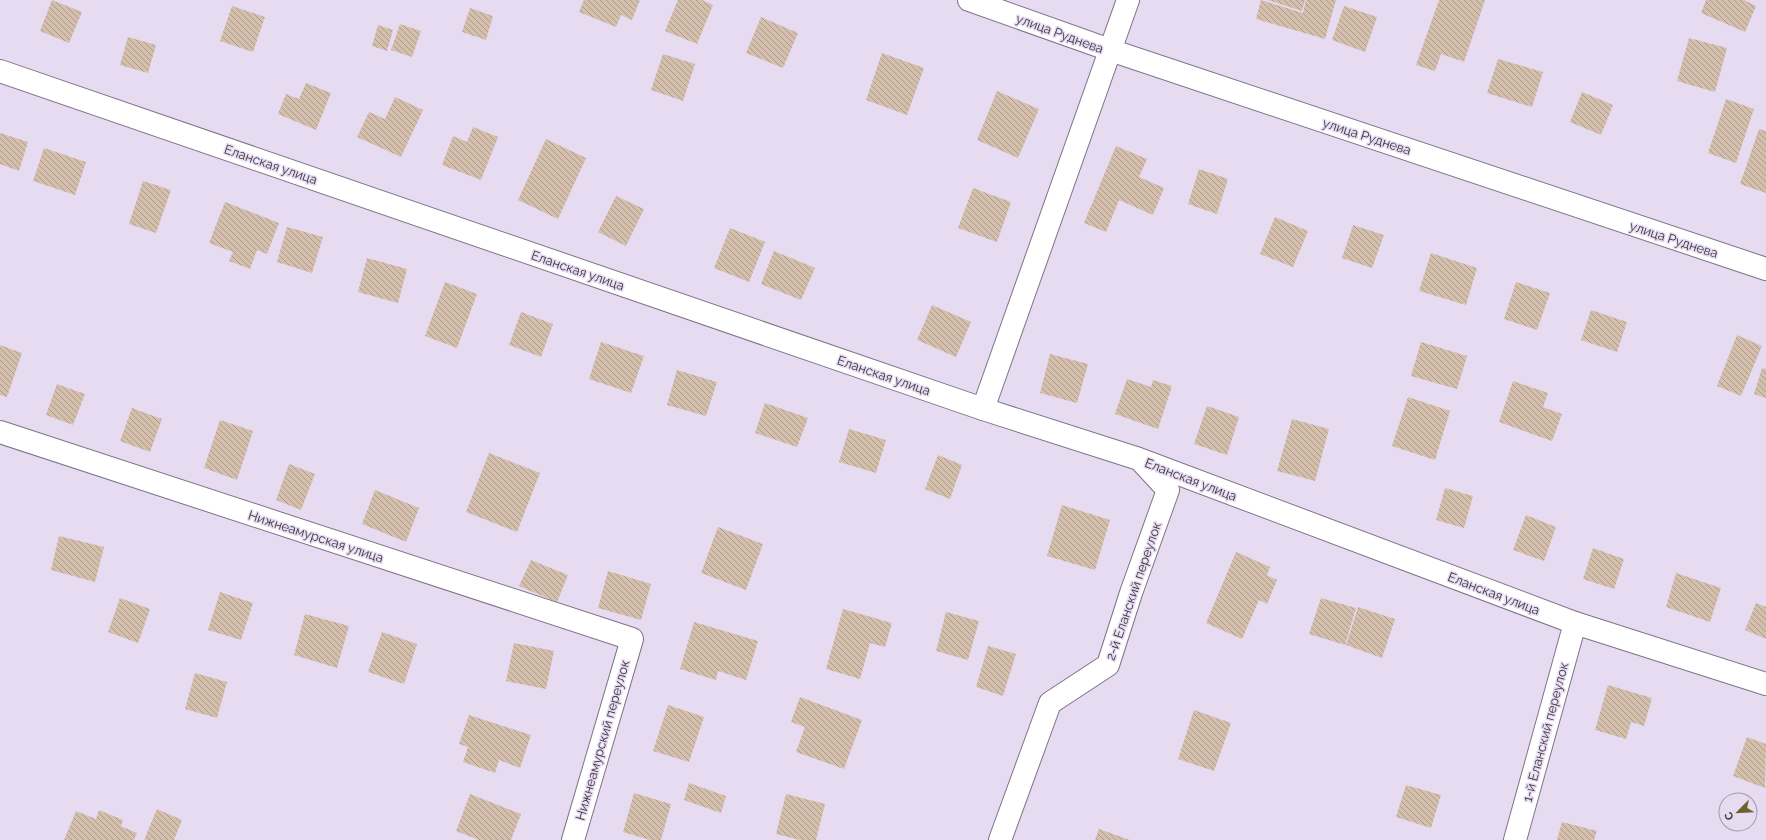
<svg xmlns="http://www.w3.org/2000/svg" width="1766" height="840" font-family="Raleway,sans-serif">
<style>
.building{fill:url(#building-back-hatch)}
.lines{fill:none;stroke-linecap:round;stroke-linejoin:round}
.minor-casing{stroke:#7e7387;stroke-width:24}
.minor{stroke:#fff;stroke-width:22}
.labels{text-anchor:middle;stroke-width:3;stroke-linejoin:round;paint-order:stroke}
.street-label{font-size:13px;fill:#3b363f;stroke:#e7dbf1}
</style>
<defs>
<pattern id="building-back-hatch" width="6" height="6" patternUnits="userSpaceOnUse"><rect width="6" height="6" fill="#d4bfad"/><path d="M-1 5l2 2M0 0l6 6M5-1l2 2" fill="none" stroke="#ad9c8e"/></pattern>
</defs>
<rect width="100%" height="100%" fill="#e7dbf1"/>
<!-- building -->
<g class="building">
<path d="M52 0 82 12 69 43 40 31Z"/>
<path d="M584 0H640L632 20 621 15 616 27 579 12Z"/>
<path d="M678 0H702L713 5 697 44 665 31Z"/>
<path d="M1261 0 1303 13 1306 0H1336L1325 39 1256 19Z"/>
<path d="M1268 0H1305L1302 11Z"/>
<path d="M1439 0H1485L1464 62 1441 54 1435 71 1416 65Z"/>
<path d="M1706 0H1744L1756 6 1745 32 1701 13Z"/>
<path d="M232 6 265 17 253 52 220 41Z"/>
<path d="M1344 6 1377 17 1365 52 1332 40Z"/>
<path d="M470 8 493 16 486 40 462 32Z"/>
<path d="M761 17 798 33 783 68 746 53Z"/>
<path d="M400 24 421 31 412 57 391 50Z"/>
<path d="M378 25 393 30 387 51 372 46Z"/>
<path d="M128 37 156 45 148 73 120 65Z"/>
<path d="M1689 38 1727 48 1715 92 1677 81Z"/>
<path d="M882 53 924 68 907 115 866 100Z"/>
<path d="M663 54 695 64 683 101 651 90Z"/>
<path d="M1498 59 1543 72 1532 107 1487 93Z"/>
<path d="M306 83 331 93 316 130 278 114 286 94 299 99Z"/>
<path d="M997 91 1039 109 1018 158 977 140Z"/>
<path d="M1582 92 1613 105 1601 135 1570 122Z"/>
<path d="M395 97 423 110 401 157 357 137 369 112 385 119Z"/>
<path d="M1726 99 1754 109 1736 163 1708 153Z"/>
<path d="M473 127 498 137 481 180 442 165 453 136 467 142Z"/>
<path d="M1759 129 1766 131V193L1740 184Z"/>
<path d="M0 133 28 142 19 171 0 164Z"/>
<path d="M546 139 586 158 558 219 518 200Z"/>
<path d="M1116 146 1147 159 1139 177 1164 188 1153 215 1119 200 1106 232 1084 223Z"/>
<path d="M44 148 86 162 75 195 33 181Z"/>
<path d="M1199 169 1228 179 1217 214 1188 204Z"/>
<path d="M143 181 171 190 156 233 129 224Z"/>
<path d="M973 188 1011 202 997 242 958 228Z"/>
<path d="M616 196 644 209 626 246 598 232Z"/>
<path d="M225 202 279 223 267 254 257 250 250 269 229 261 233 252 209 243Z"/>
<path d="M1275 217 1308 231 1293 267 1260 254Z"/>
<path d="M1353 225 1384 235 1372 268 1342 258Z"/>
<path d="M287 227 323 237 312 273 277 262Z"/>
<path d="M730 228 765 242 749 282 714 268Z"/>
<path d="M774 251 815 268 801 300 761 284Z"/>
<path d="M1431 253 1477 268 1466 305 1419 291Z"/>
<path d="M367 258 407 269 398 303 358 292Z"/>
<path d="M445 282 477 294 457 348 425 336Z"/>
<path d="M1516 282 1550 293 1537 330 1504 319Z"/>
<path d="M932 305 971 322 956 357 917 340Z"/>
<path d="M1591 310 1627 322 1617 352 1581 340Z"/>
<path d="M521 312 553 324 541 357 509 345Z"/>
<path d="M1737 335 1762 346 1741 396 1717 386Z"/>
<path d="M601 342 644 356 631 393 589 379Z"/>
<path d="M1421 342 1467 356 1457 389 1411 376Z"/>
<path d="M0 345 22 353 7 397 0 395Z"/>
<path d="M1050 354 1088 364 1077 403 1040 393Z"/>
<path d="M1762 368 1766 369V398L1754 394Z"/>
<path d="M677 370 717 382 706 416 667 405Z"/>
<path d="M1127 379 1151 387 1153 380 1172 386 1158 429 1115 414Z"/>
<path d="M1513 381 1548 393 1543 407 1562 414 1552 441 1499 422Z"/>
<path d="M57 384 85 394 73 425 46 415Z"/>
<path d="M1408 397 1450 411 1435 460 1392 446Z"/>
<path d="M765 403 808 418 797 447 755 433Z"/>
<path d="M1207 406 1239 417 1227 455 1194 444Z"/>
<path d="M132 408 162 419 150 452 120 441Z"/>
<path d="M1292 419 1329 429 1315 481 1277 471Z"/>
<path d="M220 420 253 431 237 480 204 468Z"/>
<path d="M849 429 886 440 876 473 839 462Z"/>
<path d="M489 453 540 473 517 532 466 512Z"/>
<path d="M938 455 962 465 950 499 925 489Z"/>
<path d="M289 464 315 474 301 510 276 500Z"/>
<path d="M1445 488 1473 496 1464 528 1436 520Z"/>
<path d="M375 490 419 508 406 542 362 524Z"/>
<path d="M1062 505 1110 520 1095 570 1047 556Z"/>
<path d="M1526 515 1556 527 1544 561 1513 550Z"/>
<path d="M718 527 763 544 746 590 701 573Z"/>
<path d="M59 536 104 547 95 582 51 570Z"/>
<path d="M1593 548 1624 559 1614 589 1583 579Z"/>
<path d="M1236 552 1270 567 1267 575 1277 580 1267 604 1259 600 1242 639 1206 623Z"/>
<path d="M531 560 568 575 557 602 519 586Z"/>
<path d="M608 571 651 584 641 620 598 608Z"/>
<path d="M1676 573 1721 588 1710 622 1666 607Z"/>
<path d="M220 592 253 603 241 640 208 630Z"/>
<path d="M120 598 150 609 138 643 108 632Z"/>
<path d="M1321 598 1356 608 1345 645 1309 634Z"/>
<path d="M1756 603 1766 607V639L1745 630Z"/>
<path d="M1358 607 1395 619 1382 658 1346 645Z"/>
<path d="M843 609 892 623 885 647 870 643 860 679 826 669Z"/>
<path d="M946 612 979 621 968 660 936 651Z"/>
<path d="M305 614 349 626 337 668 294 655Z"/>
<path d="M694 622 758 641 746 680 718 671 716 680 680 669Z"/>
<path d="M382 632 417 644 404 684 368 672Z"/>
<path d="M514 643 554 651 546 689 506 681Z"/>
<path d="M988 646 1016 654 1003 696 976 687Z"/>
<path d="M195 673 227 682 217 718 185 709Z"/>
<path d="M1608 685 1652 698 1644 726 1631 722 1626 739 1595 730Z"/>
<path d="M800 697 862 720 844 769 796 752 805 727 791 722Z"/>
<path d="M668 705 704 717 689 762 653 751Z"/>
<path d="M1194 710 1231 723 1214 771 1178 759Z"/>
<path d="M469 715 531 735 520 768 499 760 495 773 463 762 468 747 459 744Z"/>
<path d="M1747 737 1766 744 1765 788 1733 776Z"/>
<path d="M689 783 726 796 721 813 684 800Z"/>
<path d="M1406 785 1441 795 1431 828 1396 817Z"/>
<path d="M634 793 671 804 661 840H650L623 832Z"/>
<path d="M470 794 521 814 511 840H479L456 831Z"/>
<path d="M786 794 825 804 816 840H800L776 834Z"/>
<path d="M157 809 182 820 174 840H144Z"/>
<path d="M99 810 123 820 121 826 137 833 134 840H64L76 811 96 819Z"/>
<path d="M1562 822 1597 831 1594 840H1557Z"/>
<path d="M1099 829 1130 840H1095Z"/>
</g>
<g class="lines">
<!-- minor casing -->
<g class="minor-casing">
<g id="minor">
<path d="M969 0 1110 50 1766 269"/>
<path d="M0 71 983 409 1139 459 1575 623 1766 684"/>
<path d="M983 409 1128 0"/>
<path d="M0 432 632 639 573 840"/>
<path d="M1000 840 1050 703 1108 665 1131 593 1168 490 1143 463"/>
<path d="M1515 840 1575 623"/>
</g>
</g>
<!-- minor -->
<use href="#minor" class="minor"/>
</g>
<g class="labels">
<!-- street labels -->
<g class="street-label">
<text transform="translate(1060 33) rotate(20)" y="5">улица Руднева</text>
<text transform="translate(1367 136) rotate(18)" y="5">улица Руднева</text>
<text transform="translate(271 164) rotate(19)" y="5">Еланская улица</text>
<text transform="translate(1674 239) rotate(18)" y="5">улица Руднева</text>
<text transform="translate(578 270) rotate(19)" y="5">Еланская улица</text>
<text transform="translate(884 375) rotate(19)" y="5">Еланская улица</text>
<text transform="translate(1191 479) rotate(21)" y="5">Еланская улица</text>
<text transform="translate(316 536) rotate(18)" y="5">Нижнеамурская улица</text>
<text transform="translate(1133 591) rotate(-71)" y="5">2-й Еланский переулок</text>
<text transform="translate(1494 593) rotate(21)" y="5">Еланская улица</text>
<text transform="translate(1545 732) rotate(-75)" y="5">1-й Еланский переулок</text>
<text transform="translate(602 740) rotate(-74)" y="5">Нижнеамурский переулок</text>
</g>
</g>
<!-- north arrow -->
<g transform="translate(1738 812) rotate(246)"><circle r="19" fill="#e7dbf1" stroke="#a299aa"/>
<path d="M0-3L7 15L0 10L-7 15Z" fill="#6c602d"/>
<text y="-6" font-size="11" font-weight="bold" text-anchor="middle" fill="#3b363f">С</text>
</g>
</svg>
